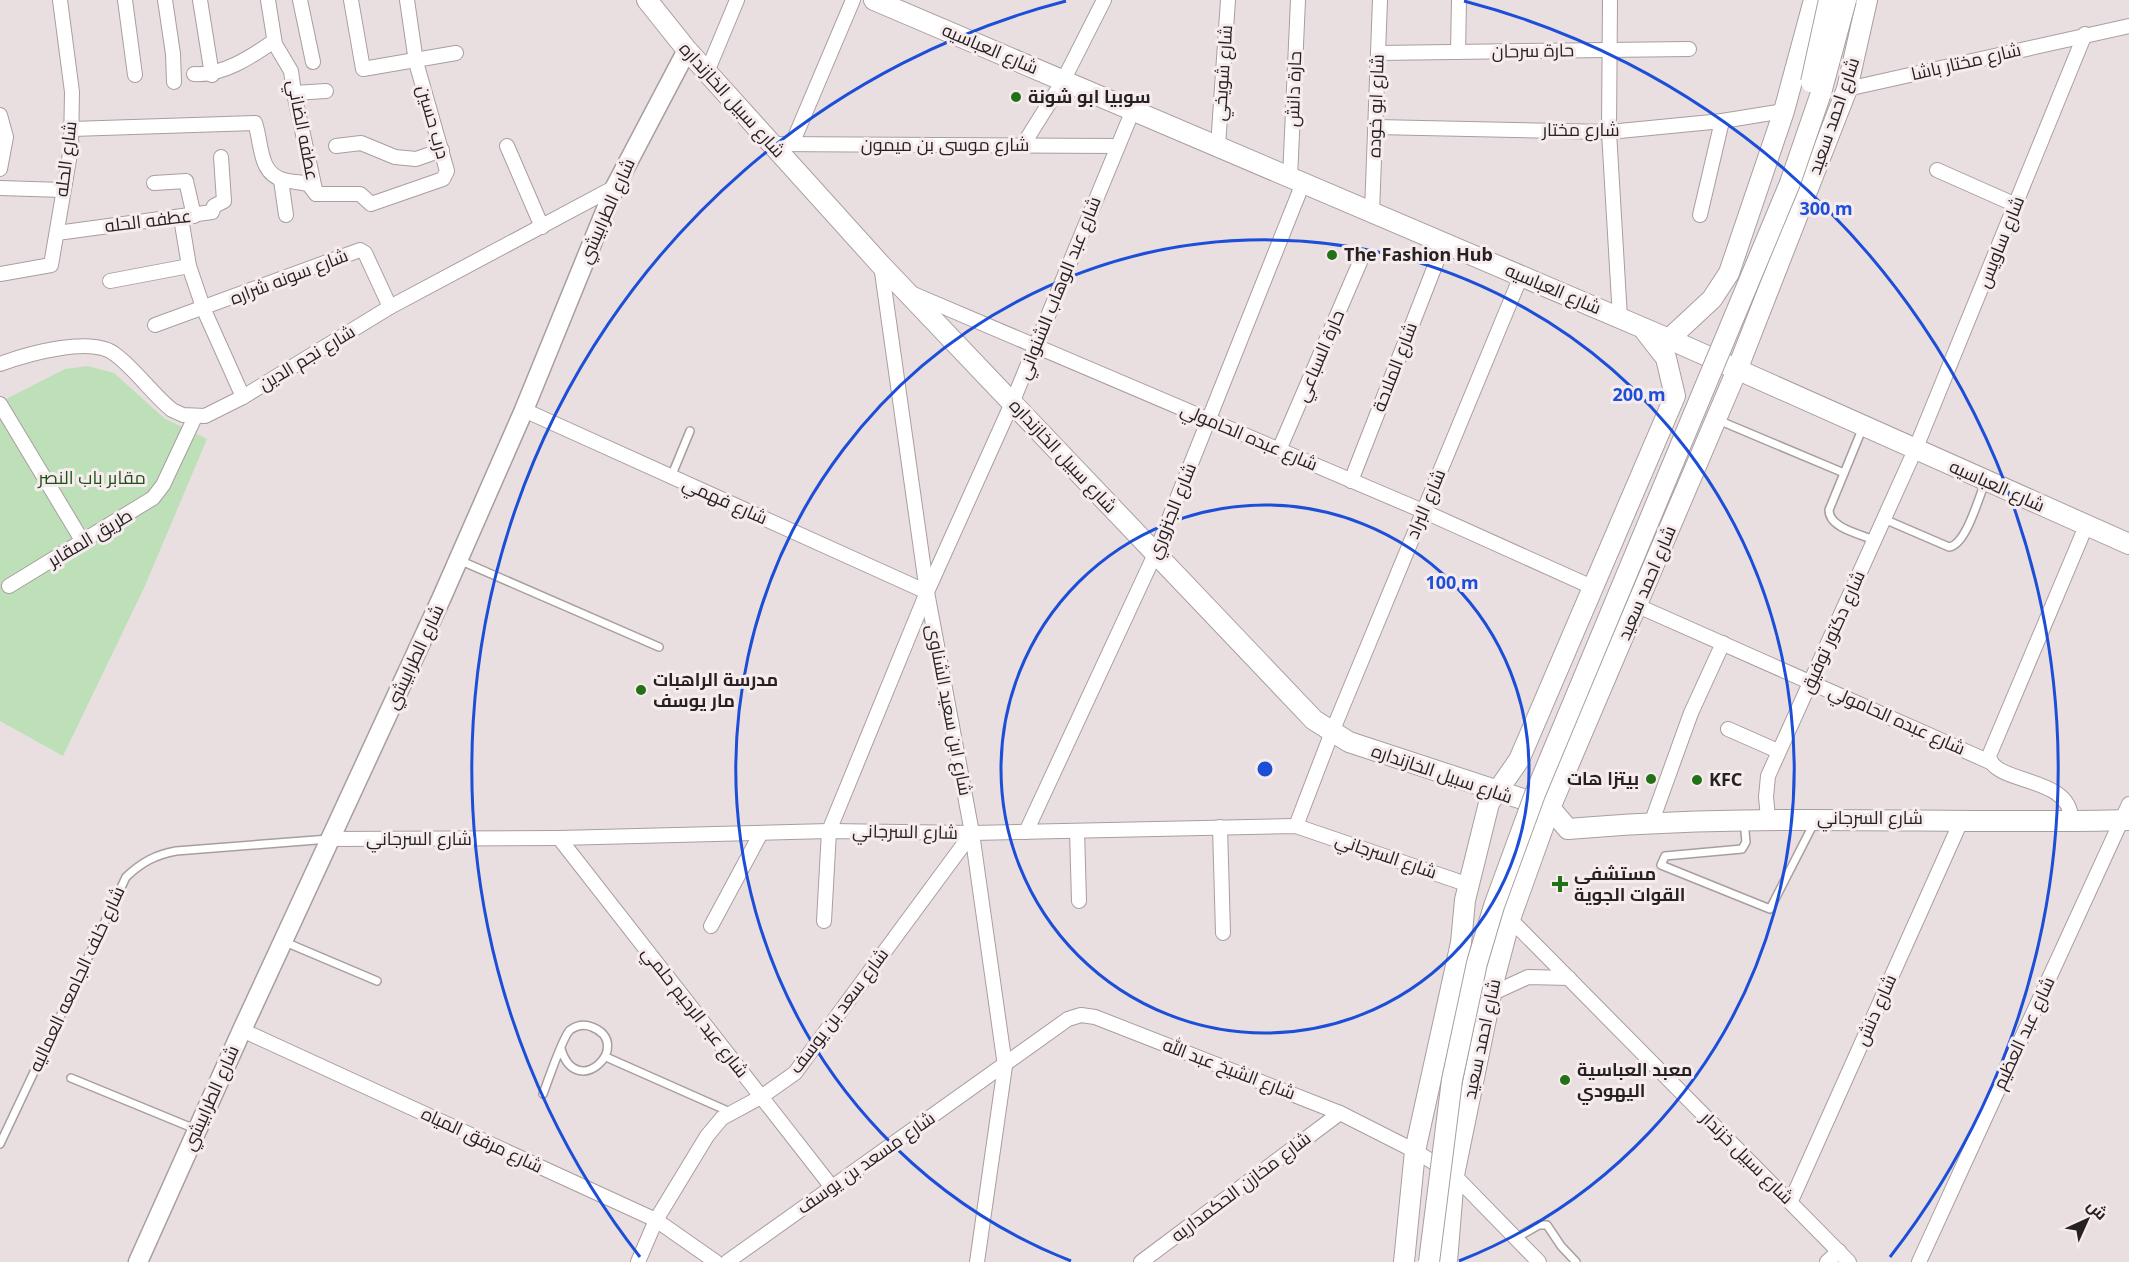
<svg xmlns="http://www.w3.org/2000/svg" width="2129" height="1262" font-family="'Noto Sans',Cairo,sans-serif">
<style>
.green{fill:#bde0b8}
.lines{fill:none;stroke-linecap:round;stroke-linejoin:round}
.service-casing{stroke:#a99e9f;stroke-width:10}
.minor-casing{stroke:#a99e9f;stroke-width:16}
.tertiary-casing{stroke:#a99e9f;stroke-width:21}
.secondary-casing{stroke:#a99e9f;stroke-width:22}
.service{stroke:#fff;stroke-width:7}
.minor{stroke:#fff;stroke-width:14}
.tertiary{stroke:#fff;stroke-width:18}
.secondary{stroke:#fff;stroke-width:20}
.secondary-bridge-casing{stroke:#a99e9f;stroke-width:22;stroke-linecap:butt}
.secondary-bridge{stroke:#fff;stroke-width:20}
.ring{fill:none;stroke:#1d4ed8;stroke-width:3}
.poi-dot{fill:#227118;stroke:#f7eced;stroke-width:2}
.labels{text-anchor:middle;stroke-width:6;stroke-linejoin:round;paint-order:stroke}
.street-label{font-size:18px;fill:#262223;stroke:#f7eced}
.poi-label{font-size:18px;font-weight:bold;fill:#262223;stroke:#f7eced;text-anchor:start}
.park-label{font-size:18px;fill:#1d5116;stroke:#f7eced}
.centre{fill:#1d4ed8;stroke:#f7eced;stroke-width:3}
.ring-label{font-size:18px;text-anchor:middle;font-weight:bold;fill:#1d4ed8;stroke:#f7eced;stroke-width:6;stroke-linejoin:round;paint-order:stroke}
</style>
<rect width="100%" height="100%" fill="#eadfe0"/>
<!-- green -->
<path class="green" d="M88 366 114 373 164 418 207 439 144 588 63 756 0 721V402L65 369Z"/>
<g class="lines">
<!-- service casing -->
<g class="service-casing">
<g id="service">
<path d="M1718 420 1844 473"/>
<path d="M1863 427 1829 510C1829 528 1860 534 1874 540"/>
<path d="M671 477 690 431"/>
<path d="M1884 519 1949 547C1966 545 1978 499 1985 483"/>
<path d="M459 560 659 647"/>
<path d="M1744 821 1746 842 1742 849 1665 856 1661 865 1770 909 1814 823"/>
<path d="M285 942 377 981"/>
<path d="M606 1057 730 1112"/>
<path d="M71 1078 195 1129"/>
<path d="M543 1094C548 1081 563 1036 570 1030 577 1025 585 1024 592 1027 635 1044 577 1102 561 1049"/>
<path d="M0 1144 126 877C142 862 155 855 176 851L329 839"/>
<path d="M1516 1238 1539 1225H1547L1561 1246 1576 1262"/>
</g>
</g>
<!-- minor casing -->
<g class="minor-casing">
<g id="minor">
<path d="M125 0 135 75"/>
<path d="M165 0 173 54 174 82"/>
<path d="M200 0 212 75"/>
<path d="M268 0 275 44 291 71 294 93 316 194"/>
<path d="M300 0 313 62"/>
<path d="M351 0 363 69 456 53"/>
<path d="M1610 0 1609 132 1620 318"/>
<path d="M1458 52 1459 0"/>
<path d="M1378 53 1689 49"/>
<path d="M707 72 737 0"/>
<path d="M194 74C222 76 251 57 274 41"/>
<path d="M1847 89 2129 26"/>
<path d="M294 93 326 91"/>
<path d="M0 115 6 137 0 169"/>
<path d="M1376 127 1609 132 1722 121 1784 111"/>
<path d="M72 129 255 123C262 142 258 174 284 180 292 182 300 182 308 184L316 194H360L371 204 443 179 447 171 416 62 407 0"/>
<path d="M772 144 1118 146"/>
<path d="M792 144 853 0"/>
<path d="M1023 145 1063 81 1104 0"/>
<path d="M336 146 361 143 395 157 416 159 442 150"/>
<path d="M507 146 542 227"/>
<path d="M1218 146 1228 0"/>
<path d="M1937 170 2016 205"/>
<path d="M1290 178 1298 0"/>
<path d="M281 180 286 215"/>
<path d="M154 183 186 181 194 216"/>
<path d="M0 188 63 190"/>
<path d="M1372 212 1380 0"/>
<path d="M1700 215 1722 121"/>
<path d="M181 218 189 266 204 310 243 397"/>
<path d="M57 233 212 212 214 206 224 201 221 157"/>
<path d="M881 265 927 592 972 833 1005 1066 977 1262"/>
<path d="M0 274 51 265 71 148 72 92 60 0"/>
<path d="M110 281 189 266"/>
<path d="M911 293 1423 511 1592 587"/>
<path d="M155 325 360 250 365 253 390 307"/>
<path d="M0 364C27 354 93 335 116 355 137 371 152 394 172 410L183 415 205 416 243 397 390 307 615 187"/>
<path d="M0 404 83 542"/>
<path d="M524 410 927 592"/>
<path d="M1279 450 1360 262"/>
<path d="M1351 481 1440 253"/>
<path d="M9 586 153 498 163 485 195 417"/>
<path d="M1638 606 1990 762"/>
<path d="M1728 729 1778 751"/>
<path d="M1768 818 1766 797 1768 776 1915 450 2085 34"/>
<path d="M2071 820C2072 775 1993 785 1989 756L2086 526"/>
<path d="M1652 821 1691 713 1723 643"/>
<path d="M1296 826 1332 732 1521 276"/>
<path d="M1220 827 1223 933"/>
<path d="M1077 831 1079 901"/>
<path d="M1026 832 1155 554 1303 183"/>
<path d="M559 838 831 1186"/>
<path d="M331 839 559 838 829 831 972 833 1296 826 1469 885"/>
<path d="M1510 919 1849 1262"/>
<path d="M824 921 829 831 927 592 1012 403 1133 110"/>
<path d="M711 926 761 833"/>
<path d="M1491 994 1528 977 1569 978"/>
<path d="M242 1030 656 1220 716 1262"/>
<path d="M1791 1201 1962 819"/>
<path d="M638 1262 656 1220 707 1136 722 1118 761 1097 795 1073 972 833"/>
<path d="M727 1262 1068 1019 1081 1015 1095 1017 1340 1113 1415 1151 1454 1175 1539 1262"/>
<path d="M1141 1262 1340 1113"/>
<path d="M1827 1262 1839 1251"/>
<path d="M1919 1262 2129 804"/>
</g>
</g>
<!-- tertiary casing -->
<g class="tertiary-casing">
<path id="tertiary" d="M138 1262 242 1030 442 597 524 410 615 187 687 50"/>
</g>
<!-- secondary casing -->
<g class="secondary-casing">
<g id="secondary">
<path d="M647 0 687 50 881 265 1314 720 1349 742 1550 808 1568 829C1755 812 1942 825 2129 820"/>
<path d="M874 0 1669 339 2129 544"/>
<path d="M1669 339 1712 299 1729 273 1784 111 1814 0"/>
<path d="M1404 1262 1415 1151 1461 943 1465 900 1489 803 1519 760 1675 396 1666 358 1645 331"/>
<path d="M1447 1262 1454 1175 1494 980 1510 919 1550 808 1737 370 1847 89 1867 0"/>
</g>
</g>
<!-- service -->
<use href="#service" class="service"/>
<!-- minor -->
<use href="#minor" class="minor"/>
<!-- tertiary -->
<use href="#tertiary" class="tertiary"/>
<!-- secondary -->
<use href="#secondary" class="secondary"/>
<!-- secondary-bridge casing -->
<g class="secondary-bridge-casing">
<g id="secondary-bridge">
<path d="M1811 82 1829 0"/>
<path d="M1429 1262 1452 1080 1477 963 1494 906 1535 794 1790 183 1821 93 1846 0"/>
</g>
</g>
<!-- secondary-bridge -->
<use href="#secondary-bridge" class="secondary-bridge"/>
</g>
<!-- distance rings -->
<g class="ring">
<circle cx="1265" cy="769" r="264"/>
<path d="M1071 1261A529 529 0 1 1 1459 1261"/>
<path d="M640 1257A793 793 0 0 1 1066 1M1464 1A793 793 0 0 1 1890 1257"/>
</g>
<!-- markers -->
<g class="poi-dot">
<circle cx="1016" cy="97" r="6"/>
<circle cx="1332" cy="255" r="6"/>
<circle cx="641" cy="690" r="6"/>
<circle cx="1651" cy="779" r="6"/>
<circle cx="1697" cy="780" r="6"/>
<path d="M1557 875h6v6h6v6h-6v6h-6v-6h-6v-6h6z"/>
<circle cx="1565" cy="1080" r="6"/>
</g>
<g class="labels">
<!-- street labels -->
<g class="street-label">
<text transform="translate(990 49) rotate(23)" y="6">شارع العباسيه</text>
<text transform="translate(1533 51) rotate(-1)" y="6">حارة سرحان</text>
<text transform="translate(1966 62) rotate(-13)" y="6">شارع مختار باشا</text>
<text transform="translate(1223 73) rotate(-86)" y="6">شارع شويخي</text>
<text transform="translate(1294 89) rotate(-88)" y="6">حارة دانش</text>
<text transform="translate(732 100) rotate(48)" y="6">شارع سبيل الخازنداره</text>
<text transform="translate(1376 106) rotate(-88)" y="6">شارع ابو خوده</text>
<text transform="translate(1834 116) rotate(-71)" y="6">شارع احمد سعيد</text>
<text transform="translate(433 122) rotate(74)" y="6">درب حسين</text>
<text transform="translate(303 130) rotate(79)" y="6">عطفه الضاني</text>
<text x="1581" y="136">شارع مختار</text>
<text x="945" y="151">شارع موسى بن ميمون</text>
<text transform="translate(66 159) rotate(-83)" y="6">شارع الحله</text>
<text transform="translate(607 211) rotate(-66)" y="6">شارع الطرابيشي</text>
<text transform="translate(148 221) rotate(-7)" y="6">عطفه الحله</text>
<text transform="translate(2001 242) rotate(-68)" y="6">شارع ساويس</text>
<text transform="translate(289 277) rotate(-21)" y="6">شارع سونه شراره</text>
<text transform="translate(1059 288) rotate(-68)" y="6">شارع عبد الوهاب الشنواني</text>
<text transform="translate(1553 289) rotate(23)" y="6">شارع العباسيه</text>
<text transform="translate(1320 356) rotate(-67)" y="6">حارة السباعي</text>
<text transform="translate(307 358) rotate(-31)" y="6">شارع نجم الدين</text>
<text transform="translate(1395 367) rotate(-69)" y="6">شارع الملاحة</text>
<text transform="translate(1249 437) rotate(23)" y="6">شارع عبده الحامولي</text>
<text transform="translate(1063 456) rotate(47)" y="6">شارع سبيل الخازنداره</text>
<text transform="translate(1997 486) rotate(24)" y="6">شارع العباسيه</text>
<text transform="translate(725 501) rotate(24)" y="6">شارع فهمي</text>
<text transform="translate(1426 504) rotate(-67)" y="6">شارع البراد</text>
<text transform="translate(1172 511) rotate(-68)" y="6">شارع الجنزوري</text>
<text transform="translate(90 538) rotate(-31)" y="6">طريق المقابر</text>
<text transform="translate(1647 583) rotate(-67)" y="6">شارع احمد سعيد</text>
<text transform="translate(1833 632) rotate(-66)" y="6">شارع دكتور توفيق</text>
<text transform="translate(415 657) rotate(-65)" y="6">شارع الطرابيشي</text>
<text transform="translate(949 710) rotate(79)" y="6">شارع ابن سعيد الشناوى</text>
<text transform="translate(1897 720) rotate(24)" y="6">شارع عبده الحامولي</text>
<text transform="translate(1442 774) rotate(19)" y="6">شارع سبيل الخازنداره</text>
<text x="1870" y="824">شارع السرجاني</text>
<text transform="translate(905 832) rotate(1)" y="6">شارع السرجاني</text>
<text x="419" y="845">شارع السرجاني</text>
<text transform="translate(1386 856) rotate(19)" y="6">شارع السرجاني</text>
<text transform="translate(77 979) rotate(-65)" y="6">شارع خلف الجامعه العماليه</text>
<text transform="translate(1876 1010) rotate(-66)" y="6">شارع دنش</text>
<text transform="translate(839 1011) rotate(-53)" y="6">شارع سعد بن يوسف</text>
<text transform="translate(695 1012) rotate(52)" y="6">شارع عبد الرحيم حلمي</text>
<text transform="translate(2024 1033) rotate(-65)" y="6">شارع عبد العظيم</text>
<text transform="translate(1482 1039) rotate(-78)" y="6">شارع احمد سعيد</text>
<text transform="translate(1229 1069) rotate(21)" y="6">شارع الشيخ عبد الله</text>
<text transform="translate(211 1098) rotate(-66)" y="6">شارع الطرابيشي</text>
<text transform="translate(482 1140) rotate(25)" y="6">شارع مرفق المياه</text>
<text transform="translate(1747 1158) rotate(45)" y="6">شارع سبيل خزندار</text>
<text transform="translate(866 1163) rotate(-35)" y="6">شارع مسعد بن يوسف</text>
<text transform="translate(1241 1187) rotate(-37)" y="6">شارع مخازن الحكمداريه</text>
</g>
<!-- poi labels -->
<g class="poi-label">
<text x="1028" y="103">سوبيا ابو شونة</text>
<text x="1344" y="261">The Fashion Hub</text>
<text x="653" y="686">مدرسة الراهبات<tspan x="653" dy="21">مار يوسف</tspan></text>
<text x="1639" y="785" text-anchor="end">بيتزا هات</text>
<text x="1709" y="786">KFC</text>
<text x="1574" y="880">مستشفى<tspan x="1574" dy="21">القوات الجوية</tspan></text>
<text x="1577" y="1076">معبد العباسية<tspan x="1577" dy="21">اليهودي</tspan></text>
</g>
<!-- park labels -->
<g class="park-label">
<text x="92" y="484">مقابر باب النصر</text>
</g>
</g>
<circle cx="1265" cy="769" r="9" class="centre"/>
<g class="ring-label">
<text x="1826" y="215">300 m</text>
<text x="1639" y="401">200 m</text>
<text x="1452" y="589">100 m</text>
</g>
<!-- north arrow -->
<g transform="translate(2087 1220) rotate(45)" stroke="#f7eced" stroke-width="4.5" paint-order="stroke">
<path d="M0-4.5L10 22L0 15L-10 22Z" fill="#262223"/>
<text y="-9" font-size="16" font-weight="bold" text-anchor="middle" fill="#262223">ش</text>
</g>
</svg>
